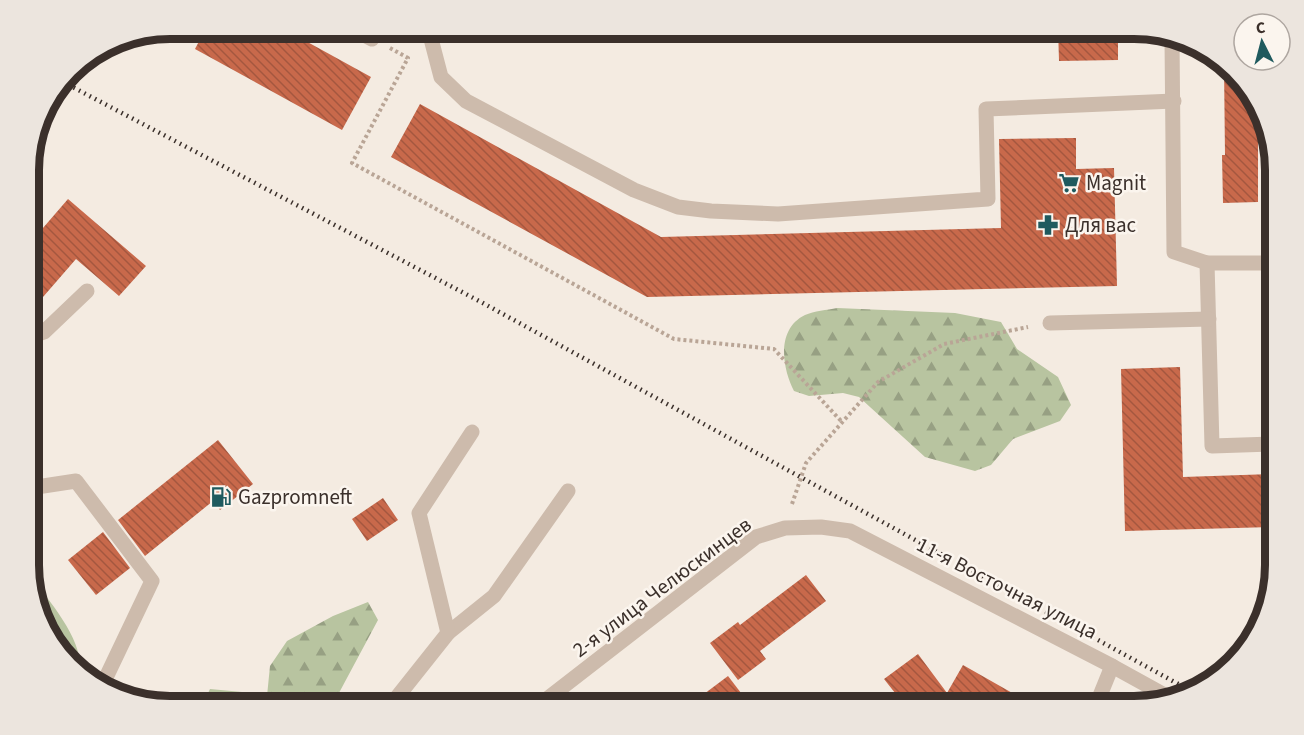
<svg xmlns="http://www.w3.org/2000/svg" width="1304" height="735" font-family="'Source Sans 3',sans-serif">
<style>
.grass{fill:#b8c4a0}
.forest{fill:url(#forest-firs)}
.building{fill:url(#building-back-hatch)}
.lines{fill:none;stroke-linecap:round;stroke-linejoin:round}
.path{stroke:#b9a596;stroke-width:4;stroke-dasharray:3 3;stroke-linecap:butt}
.lane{stroke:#cdbbac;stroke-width:15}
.street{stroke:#cdbbac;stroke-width:15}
.rail{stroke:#3b302b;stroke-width:4.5;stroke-dasharray:1.5 4.5;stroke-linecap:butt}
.labels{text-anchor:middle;stroke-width:5;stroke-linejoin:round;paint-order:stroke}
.poi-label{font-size:21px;fill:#3b302b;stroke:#fbf5ee;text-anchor:start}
.street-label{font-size:21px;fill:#3b302b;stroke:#fbf5ee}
.rim{fill:none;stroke:#3b302b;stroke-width:8}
</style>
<defs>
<pattern id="forest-firs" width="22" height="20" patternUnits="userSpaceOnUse" patternTransform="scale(1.5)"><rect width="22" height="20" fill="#b8c4a0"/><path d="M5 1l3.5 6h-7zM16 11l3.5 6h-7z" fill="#97a083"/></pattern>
<pattern id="building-back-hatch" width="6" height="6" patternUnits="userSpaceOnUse" patternTransform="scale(1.5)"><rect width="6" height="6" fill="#c8694b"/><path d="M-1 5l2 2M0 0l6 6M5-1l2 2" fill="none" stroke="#a4573f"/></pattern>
</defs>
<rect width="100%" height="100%" fill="#f4ebe1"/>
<!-- grass -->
<path class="grass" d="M30 575C48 600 82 637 80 669L52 643 30 583Z"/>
<!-- forest -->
<g class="forest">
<path d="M837 308 955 313 1001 322 1017 349 1058 377 1071 405 1060 421 1013 439 991 465 975 471 925 457 859 397 843 393 809 396 794 391C782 368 776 329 805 315 814 311 827 310 837 308Z"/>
<path d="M368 602 378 620 332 706H257L267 696 270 666 287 641 333 616Z"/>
<path d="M210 689 242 692 251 706H202Z"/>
</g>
<!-- building -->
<g class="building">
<path d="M206 28H282L371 77 342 130 195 49Z"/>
<path d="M1058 28H1118V60L1059 61Z"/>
<path d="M1224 66 1252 92 1260 117 1261 133H1258V202L1223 203 1222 155H1225Z"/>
<path d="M420 104 661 237 1001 228 999 139 1076 138V169L1114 168 1117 286 647 297 391 157Z"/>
<path d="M68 199 146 266 119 296 76 259 30 312V243Z"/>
<path d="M1180 367 1183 477 1275 474V527L1125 531 1121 369Z"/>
<path d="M218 440 253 484 220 510 213 501 145 556 118 520Z"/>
<path d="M383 498 398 520 367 541 352 519Z"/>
<path d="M103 532 130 568 96 595 68 560Z"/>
<path d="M806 575 826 601 760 651 766 659 738 680 710 643 738 622 740 625Z"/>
<path d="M918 654 947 693 963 665 1035 706H899V698L884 679Z"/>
<path d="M728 676 751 706H688Z"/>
</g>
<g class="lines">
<!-- path -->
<g class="path">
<path d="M390 48 408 58 352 163 674 339 774 349 842 422"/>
<path d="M792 504 806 463 878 382 944 344 1028 327"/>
</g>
<!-- lane -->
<g class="lane">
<path d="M353 29 372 39"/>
<path d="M430 29V35L441 77 466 101 634 190 678 207 711 211 778 214 988 199 986 109 1174 101"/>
<path d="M1207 263 1212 446 1275 444"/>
<path d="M1050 323 1209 319"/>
<path d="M30 337 44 332 87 291"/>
<path d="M30 488 76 481 152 581 101 688"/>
<path d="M448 633 494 596 568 491"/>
<path d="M390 706 448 633 419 513 472 432"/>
</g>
<!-- street -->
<g class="street">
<path d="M1172 39 1174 252 1207 263H1275"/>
<path d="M538 706 756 537 785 528 821 527 850 531 1112 666 1170 698"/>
<path d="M1093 706 1099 698 1112 666"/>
</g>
<!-- rail -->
<path class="rail" d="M63 82 481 302 1191 691"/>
</g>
<!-- icons -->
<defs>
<g id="supermarket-bare" transform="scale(1.62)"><path d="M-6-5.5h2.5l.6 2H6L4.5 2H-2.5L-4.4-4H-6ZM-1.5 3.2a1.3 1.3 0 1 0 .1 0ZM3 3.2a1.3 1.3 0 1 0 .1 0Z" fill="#1f5a5e" stroke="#fbf5ee" stroke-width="2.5" paint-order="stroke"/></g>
<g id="pharmacy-bare" transform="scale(1.62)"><path d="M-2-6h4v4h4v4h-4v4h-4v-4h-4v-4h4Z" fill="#1f5a5e" stroke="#fbf5ee" stroke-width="2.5" paint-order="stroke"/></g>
<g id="fuel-bare" transform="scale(1.62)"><path d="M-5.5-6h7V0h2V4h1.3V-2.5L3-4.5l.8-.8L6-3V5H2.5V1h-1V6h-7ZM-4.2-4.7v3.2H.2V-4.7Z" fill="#1f5a5e" stroke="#fbf5ee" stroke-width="2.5" paint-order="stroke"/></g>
</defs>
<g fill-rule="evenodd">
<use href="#supermarket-bare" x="1069" y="183"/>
<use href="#pharmacy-bare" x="1048" y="225"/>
<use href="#fuel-bare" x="221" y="497"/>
</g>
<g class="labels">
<!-- poi labels -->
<g class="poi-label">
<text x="1086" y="190">Magnit</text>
<text x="1065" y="232">Для вас</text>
<text x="238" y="504">Gazpromneft</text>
</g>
<!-- street labels -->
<g class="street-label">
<text transform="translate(662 587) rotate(-37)" y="7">2-я улица Челюскинцев</text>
<text transform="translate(1007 588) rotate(27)" y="7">11-я Восточная улица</text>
</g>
</g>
<!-- crop -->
<path d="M0 0H1304V735H0ZM170 39H1134A131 131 0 0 1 1265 170V565A131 131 0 0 1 1134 696H170A131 131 0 0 1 39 565V170A131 131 0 0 1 170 39Z" fill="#ece5de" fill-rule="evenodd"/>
<path class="rim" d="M170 39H1134A131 131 0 0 1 1265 170V565A131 131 0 0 1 1134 696H170A131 131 0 0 1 39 565V170A131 131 0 0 1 170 39Z"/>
<!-- north arrow -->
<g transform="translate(1262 42) rotate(354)"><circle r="28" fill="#fbf5ee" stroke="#aea6a0" stroke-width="1.5"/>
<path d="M0-4.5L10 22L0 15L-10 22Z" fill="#1f5a5e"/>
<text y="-9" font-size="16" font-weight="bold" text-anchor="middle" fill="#3b302b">С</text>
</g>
</svg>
